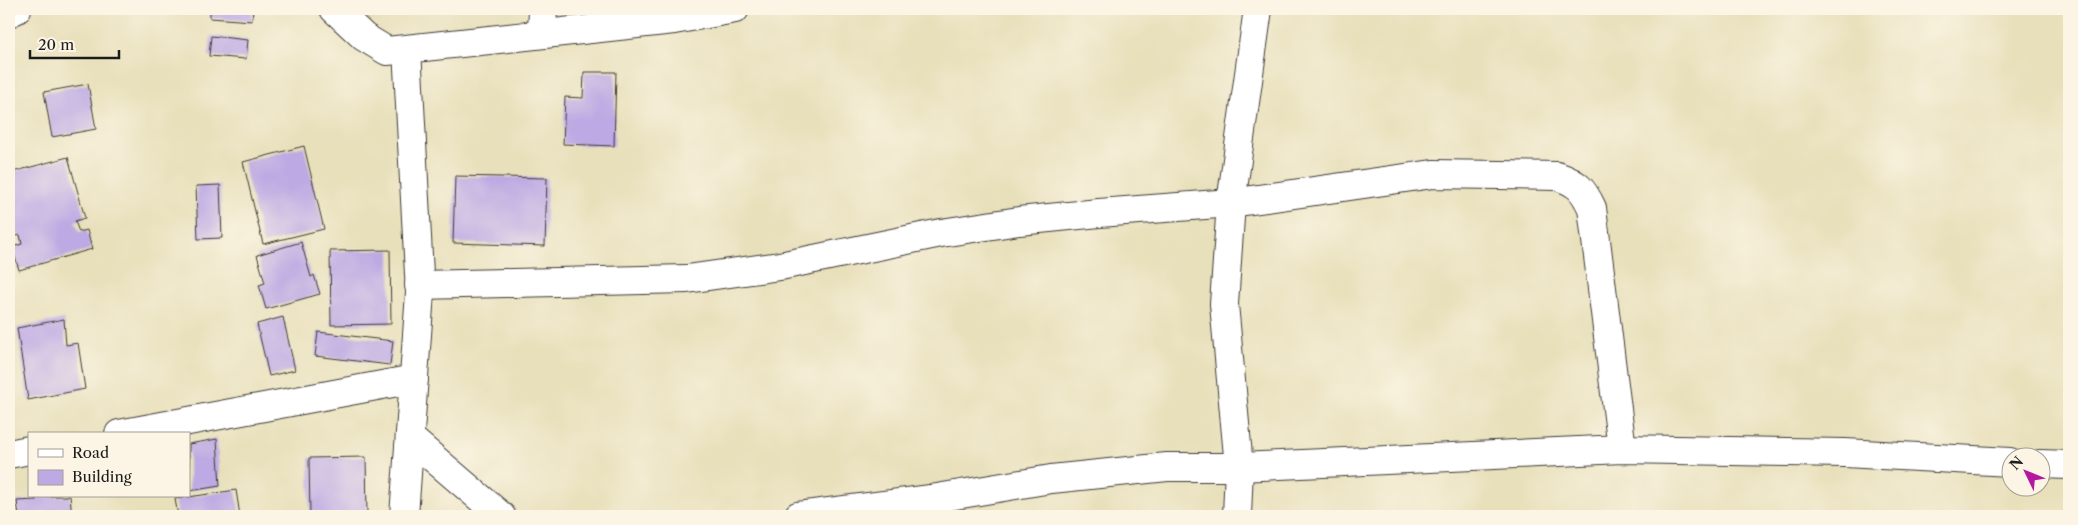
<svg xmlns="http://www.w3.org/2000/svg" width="2078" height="525" font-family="'Libre Caslon Text',serif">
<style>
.building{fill:#bda9e3}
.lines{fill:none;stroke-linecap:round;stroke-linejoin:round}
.minor-casing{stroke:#3b3934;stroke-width:30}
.minor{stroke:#fff;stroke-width:28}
</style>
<rect width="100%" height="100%" fill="#fcf5e5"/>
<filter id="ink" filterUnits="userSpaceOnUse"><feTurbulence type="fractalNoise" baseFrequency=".02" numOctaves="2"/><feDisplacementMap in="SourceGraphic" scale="10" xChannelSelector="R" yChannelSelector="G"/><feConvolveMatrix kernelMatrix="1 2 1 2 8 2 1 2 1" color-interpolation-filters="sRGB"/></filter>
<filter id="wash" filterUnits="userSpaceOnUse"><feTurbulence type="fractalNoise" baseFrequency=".0096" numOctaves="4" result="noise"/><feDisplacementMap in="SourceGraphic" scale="20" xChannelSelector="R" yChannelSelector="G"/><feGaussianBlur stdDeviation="1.12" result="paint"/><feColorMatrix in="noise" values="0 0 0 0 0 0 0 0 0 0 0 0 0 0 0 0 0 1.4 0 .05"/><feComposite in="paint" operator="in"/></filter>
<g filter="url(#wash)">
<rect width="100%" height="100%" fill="#e8e0bb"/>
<g id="blocks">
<!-- building -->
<g class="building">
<path d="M210 9H253L252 21 210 18Z"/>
<path d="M211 36 248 40 246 59 209 56Z"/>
<path d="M584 72H616L614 146 563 144 565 97 583 98Z"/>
<path d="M88 84 96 129 52 137 44 92Z"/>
<path d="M304 146 324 229 263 244 243 162Z"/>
<path d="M68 157 85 218 75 221 79 232 87 230 92 249 19 270 12 247 22 244 20 235 9 238V205L13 204 9 195V173Z"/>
<path d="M455 176 547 178 545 246 453 243Z"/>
<path d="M220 185 222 238 198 239 196 186Z"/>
<path d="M301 242 311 277 314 275 320 294 266 309 259 285 265 283 257 255Z"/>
<path d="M390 250 391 324 331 325 330 251Z"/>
<path d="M283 317 295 370 269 376 257 324Z"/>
<path d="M64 319 66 345 78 343 85 389 28 400 17 328Z"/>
<path d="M318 332 393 341 390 365 315 356Z"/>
<path d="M217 439 220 486 189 491V444Z"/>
<path d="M366 457 367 515 310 516 309 458Z"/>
<path d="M236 490 240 516H178L175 499Z"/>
<path d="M36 496H70L72 516H19L17 501 36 500Z"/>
</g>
</g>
</g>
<g filter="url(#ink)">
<use href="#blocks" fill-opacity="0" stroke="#3b3934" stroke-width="1"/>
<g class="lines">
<!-- minor casing -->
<g class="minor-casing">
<g id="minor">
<path d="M334 9 364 37 387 51 674 20 735 9"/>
<path d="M9 13 17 9"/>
<path d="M542 34 543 9"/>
<path d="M419 285 687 279 780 266 941 233 1019 221 1099 213 1231 203 1433 174 1557 176C1578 183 1583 189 1592 208L1622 449"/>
<path d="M119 434 414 379"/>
<path d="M410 438 501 516"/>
<path d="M9 454 29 450"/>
<path d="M2040 464 2069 465"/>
<path d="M404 516 420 293 407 49"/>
<path d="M798 516 931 499 1051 479 1167 467H1239L1622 449 1845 453 2010 462"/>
<path d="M1237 516 1239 467 1224 304 1231 203 1258 9"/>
</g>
</g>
<!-- minor -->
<use href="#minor" class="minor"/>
</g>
</g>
<!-- margin -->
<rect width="2078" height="525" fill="none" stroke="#fcf5e5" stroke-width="30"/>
<!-- legend -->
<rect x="28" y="432" width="162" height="65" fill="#fcf5e5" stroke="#a29e95"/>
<rect x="38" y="449" width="25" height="8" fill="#ffffff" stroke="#a29e95"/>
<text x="72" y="458" font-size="15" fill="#1c1c1c">Road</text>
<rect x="38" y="470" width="25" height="15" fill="#bda9e3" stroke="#a29e95"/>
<text x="72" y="482" font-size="15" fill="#1c1c1c">Building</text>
<!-- north arrow -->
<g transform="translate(2026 472) rotate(313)"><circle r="24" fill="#fcf5e5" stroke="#a29e95"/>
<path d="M0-4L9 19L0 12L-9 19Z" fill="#b5179e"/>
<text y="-8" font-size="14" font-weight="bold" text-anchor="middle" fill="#1c1c1c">N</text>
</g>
<!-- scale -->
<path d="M30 50v8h89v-8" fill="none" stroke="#1c1c1c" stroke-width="2.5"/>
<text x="38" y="50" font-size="15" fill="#1c1c1c" stroke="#fcf5e5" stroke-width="4" paint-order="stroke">20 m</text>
</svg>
